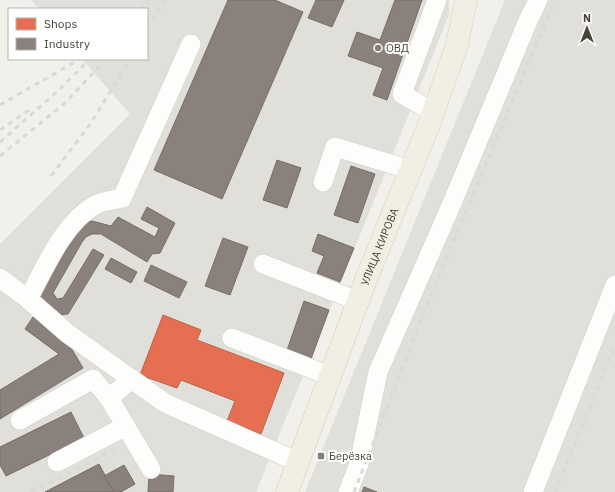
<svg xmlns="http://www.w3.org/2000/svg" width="615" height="492" font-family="'IBM Plex Sans',sans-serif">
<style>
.industrial{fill:#e1dfd9}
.shops{fill:#e76f51;stroke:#b76249}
.industry{fill:#8a817c;stroke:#766e67}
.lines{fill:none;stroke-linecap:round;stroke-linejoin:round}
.minor-casing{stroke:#cfcec8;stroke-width:20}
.major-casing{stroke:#d3cfb9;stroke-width:23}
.minor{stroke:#fdfdfc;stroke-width:19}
.major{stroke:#f1efe4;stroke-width:22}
.rail{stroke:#d9d9d8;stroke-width:3;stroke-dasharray:5 5;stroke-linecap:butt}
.poi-dot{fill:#828076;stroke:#fff;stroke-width:1.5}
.labels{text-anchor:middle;stroke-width:4;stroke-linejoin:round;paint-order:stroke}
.poi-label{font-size:11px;fill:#474337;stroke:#fff;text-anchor:start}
.street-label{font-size:11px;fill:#474337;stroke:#fff}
</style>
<rect width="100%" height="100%" fill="#f1f0eb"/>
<!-- industrial -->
<g class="industrial">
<path d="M31 0H449V15L256 492H0V244L130 114 82 59H147V9H39Z"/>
<path d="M505 0H615V492H305Z"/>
</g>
<!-- shops -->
<path class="shops" d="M163 315 201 330 197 340 284 373 261 434 227 421 235 401 181 380 177 388 140 375Z"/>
<!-- industry -->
<g class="industry">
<path d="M228 0H275L303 12 222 199 154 170Z"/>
<path d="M316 0H344L332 27 308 18Z"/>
<path d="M395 0H422L387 100 373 95 383 68 348 56 357 32 380 40Z"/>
<path d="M277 160 301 168 287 208 263 200Z"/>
<path d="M351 166 375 174 358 223 334 215Z"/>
<path d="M147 207 175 223 160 253 152 254 147 262 101 234H92L86 237 82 242 53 293 57 299 63 298 93 249 104 255 68 314 58 315 41 302 38 294 73 236 84 223 92 221 111 226 118 217 155 237 159 228 141 219Z"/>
<path d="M318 234 354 248 340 282 317 273 324 256 312 251Z"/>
<path d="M223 238 248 247 230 295 205 286Z"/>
<path d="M111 258 137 272 131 283 105 269Z"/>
<path d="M151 265 187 282 179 298 144 281Z"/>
<path d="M304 301 329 310 307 370 283 362Z"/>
<path d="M33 317 67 341 83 368 0 419V390L59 354 25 329Z"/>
<path d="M71 412 84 438 6 476 0 465V447Z"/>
<path d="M99 464 114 492H45Z"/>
<path d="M124 465 135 484 121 492H114L104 476Z"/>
<path d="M149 474 174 476 173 492H148Z"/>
<path d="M364 487 377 492H362Z"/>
</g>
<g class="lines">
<!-- minor casing -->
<g class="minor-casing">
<g id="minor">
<path d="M191 44 122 198C114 200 103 201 95 205 63 223 45 268 28 299L67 333 165 403 298 462"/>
<path d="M433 112 402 94 437 0"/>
<path d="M323 182 335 147 411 170"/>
<path d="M263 264 358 301"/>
<path d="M0 278 28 299"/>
<path d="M232 338 330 376"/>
<path d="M109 398 151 469"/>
<path d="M20 420 93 379 109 398 132 379"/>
<path d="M57 462 126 426"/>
<path d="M348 492 359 464 378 372 453 201 527 23 538 0"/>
<path d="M533 492 615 285"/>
</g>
</g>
<!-- major casing -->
<g class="major-casing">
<g id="major">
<path id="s1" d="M287 492 367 277 428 127 457 45 466 0"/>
</g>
</g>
<!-- minor -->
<use href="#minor" class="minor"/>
<!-- major -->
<use href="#major" class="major"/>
<!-- rail -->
<g class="rail">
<path d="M140 9 149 0"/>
<path d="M147 29 164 0"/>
<path d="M0 105 80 59"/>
<path d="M0 130 29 110"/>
<path d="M0 142 59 90 90 59"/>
<path d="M0 156 65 103 106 59"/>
<path d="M51 176 91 123 130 59"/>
<path d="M31 492 114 450"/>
<path d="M354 492 433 290 555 0"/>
<path d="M555 492 615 345"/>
</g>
</g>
<!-- markers -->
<g class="poi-dot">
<circle cx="378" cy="48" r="4"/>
<rect x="317" y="452" width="8" height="8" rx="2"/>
</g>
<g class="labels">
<!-- poi labels -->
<g class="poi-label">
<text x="386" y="52">ОВД</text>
<text x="329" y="460">Берёзка</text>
</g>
<!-- street labels -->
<g class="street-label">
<text dy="4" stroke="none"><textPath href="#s1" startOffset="262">УЛИЦА КИРОВА</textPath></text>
</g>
</g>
<!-- legend -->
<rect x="8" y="8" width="140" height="52" fill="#ffffff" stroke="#b5b4af"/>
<rect x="16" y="18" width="20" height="12" fill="#e76f51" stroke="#b5b4af"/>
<text x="44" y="28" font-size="12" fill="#474337">Shops</text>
<rect x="16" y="38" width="20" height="12" fill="#8a817c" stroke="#b5b4af"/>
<text x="44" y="48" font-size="12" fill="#474337">Industry</text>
<!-- north arrow -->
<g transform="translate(587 28)" stroke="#ffffff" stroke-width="3" paint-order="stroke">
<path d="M0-3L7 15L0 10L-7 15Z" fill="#474337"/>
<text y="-6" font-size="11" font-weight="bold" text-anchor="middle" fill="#474337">N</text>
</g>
</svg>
